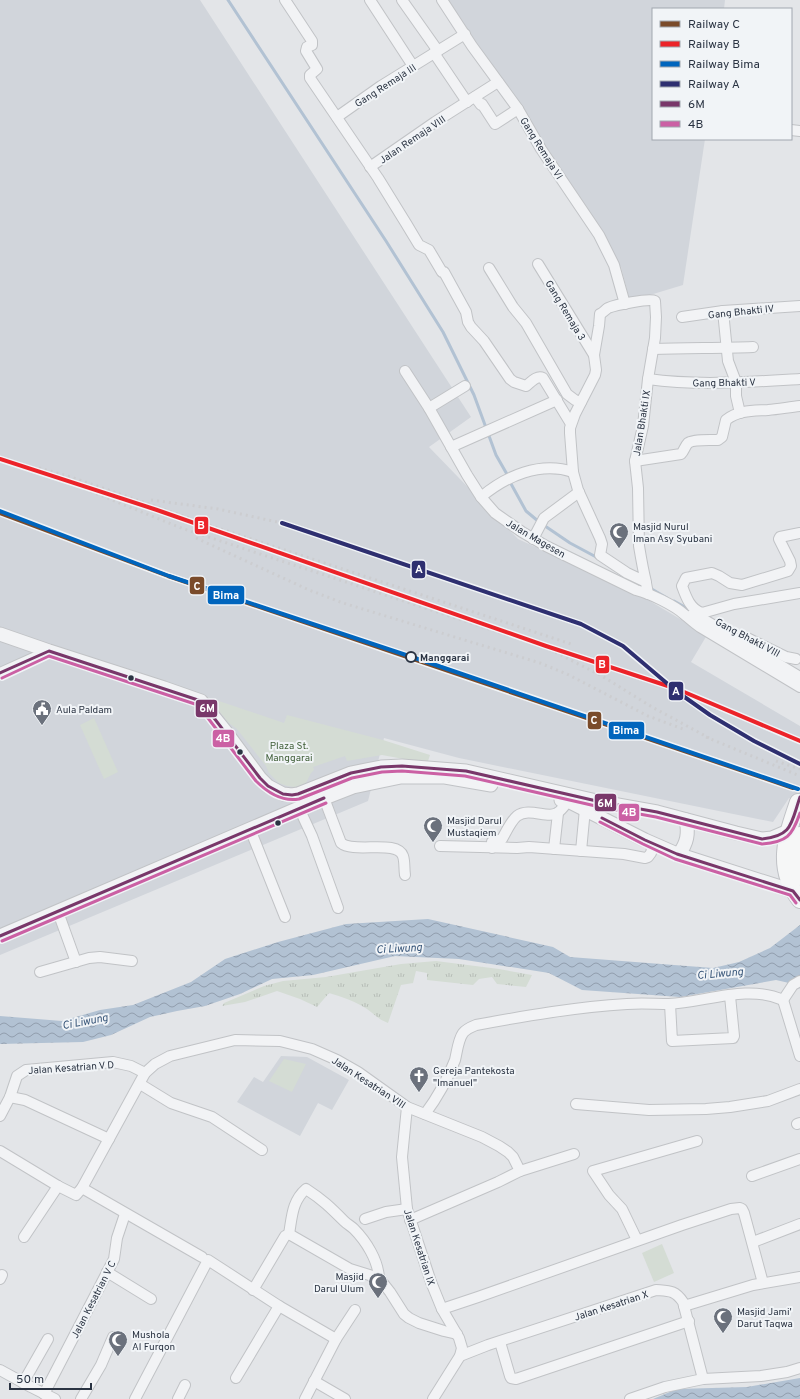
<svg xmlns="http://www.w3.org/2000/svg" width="800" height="1399" font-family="Overpass,sans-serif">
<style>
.built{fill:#d1d5db}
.grass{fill:url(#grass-tufts)}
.park{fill:#d4dcd4}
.water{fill:url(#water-waves)}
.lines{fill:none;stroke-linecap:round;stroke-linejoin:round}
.stream{stroke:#b2c2d3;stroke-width:3}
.minor-casing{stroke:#c1c3c6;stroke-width:12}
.tertiary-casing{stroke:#c1c3c6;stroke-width:15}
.primary-casing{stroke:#c0c2c6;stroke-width:18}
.minor{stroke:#f2f3f5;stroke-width:10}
.tertiary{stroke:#f2f3f5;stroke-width:13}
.primary{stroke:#f6f7f7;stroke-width:16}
.rail{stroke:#cccdd0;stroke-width:3;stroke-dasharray:2 4;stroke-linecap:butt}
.bus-1-casing{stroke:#f1f4f7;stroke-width:6}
.bus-2-casing{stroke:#f1f4f7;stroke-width:6}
.bus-1{stroke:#79376a;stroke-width:3}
.bus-2{stroke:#cb60a4;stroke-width:3}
.rail-1-casing{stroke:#f1f4f7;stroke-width:7}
.rail-2-casing{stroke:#f1f4f7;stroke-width:7}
.rail-3-casing{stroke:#f1f4f7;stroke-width:7}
.rail-4-casing{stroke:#f1f4f7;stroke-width:7}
.rail-1{stroke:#7a4b2a;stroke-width:4}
.rail-2{stroke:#ec2329;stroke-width:4}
.rail-3{stroke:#0065bd;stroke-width:4}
.rail-4{stroke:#2e2f70;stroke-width:4}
.stop-dot{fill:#f1f4f7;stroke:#2a3342;stroke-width:2}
.bus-dot{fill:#2a3342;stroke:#f1f4f7;stroke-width:1.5}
.labels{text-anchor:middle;stroke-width:4;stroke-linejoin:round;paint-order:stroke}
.street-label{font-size:10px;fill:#2a3342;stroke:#f1f4f7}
.poi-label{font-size:10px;fill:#2a3342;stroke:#f1f4f7;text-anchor:start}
.stop-label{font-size:10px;font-weight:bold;fill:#2a3342;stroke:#f1f4f7;text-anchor:start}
.park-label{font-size:10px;fill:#3f5e37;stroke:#f1f4f7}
.water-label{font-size:11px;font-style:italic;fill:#335276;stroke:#f1f4f7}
.line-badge{stroke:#f1f4f7;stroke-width:1.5}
.badge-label{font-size:11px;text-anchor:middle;font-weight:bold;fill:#fff}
</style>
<defs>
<pattern id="grass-tufts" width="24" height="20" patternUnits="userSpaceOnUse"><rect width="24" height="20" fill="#d4dcd4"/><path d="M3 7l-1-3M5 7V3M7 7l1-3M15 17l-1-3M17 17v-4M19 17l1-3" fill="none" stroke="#b6bdb7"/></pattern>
<pattern id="water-waves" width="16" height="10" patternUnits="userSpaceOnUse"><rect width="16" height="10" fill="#b2c2d3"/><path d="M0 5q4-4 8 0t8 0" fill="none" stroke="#919ead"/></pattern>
</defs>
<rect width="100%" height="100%" fill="#e3e5e8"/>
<!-- built -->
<g class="built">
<path d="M0 0H200L471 417 429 447 518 539 638 594 707 635 691 662 800 726V802L789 798 773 822 459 758 384 738 368 801 0 955Z"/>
<path d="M444 0H725L724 9H653V139H705L683 285 630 301 621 267Z"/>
<path d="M281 1056 307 1057 349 1080 332 1110 318 1103 300 1136 237 1102 254 1077 263 1082Z"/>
</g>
<!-- grass -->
<path class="grass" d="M436 961 499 969 532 975 526 987 497 984 492 977 479 979 473 985 427 980V973L416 971 413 983 401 985 388 1023C378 1019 375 1015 367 1009 355 1001 342 997 329 993L317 1007 300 999 277 991 245 1002 222 1006 224 1003 264 986 283 981 326 977 401 964Z"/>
<!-- park -->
<g class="park">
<path d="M207 697 284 723 287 715 383 740 430 755 428 761 409 760 382 755 347 761 345 756 313 767 314 770 311 773 306 783 303 785 295 787 287 786 279 783 269 773 266 766 237 729 229 723Z"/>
<path d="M94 718 118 772 104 779 80 725Z"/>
<path d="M284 1059 306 1064 292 1092 269 1081Z"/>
<path d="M662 1244 674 1273 654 1282 642 1253Z"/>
</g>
<!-- water -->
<g class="water">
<path d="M428 919 553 947 570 957 713 968 739 962 770 948 800 925V989L798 985 776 980 680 997 582 990 549 973 459 959 395 956 313 975 272 979 240 994 205 1006 177 1011 150 1017 111 1035 83 1042 0 1044V1016L62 1021 100 1010 133 1005 191 982 225 959 278 942 346 924Z"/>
<path d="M800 1378V1399H653L677 1389 747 1387Z"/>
</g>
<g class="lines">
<!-- stream -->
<g class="stream">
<path d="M228 0 386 241 443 332 474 395 496 455 508 476"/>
<path d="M510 482 526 511 538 521"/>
<path d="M545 526 570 543 598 558"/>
<path d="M650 588 667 598"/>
<path d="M674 601 690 610"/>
</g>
<!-- minor casing -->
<g class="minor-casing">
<g id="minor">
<path d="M285 0 312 41V45L307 47 306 51 317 69 310 75V78L378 178 407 225 419 245 429 250 442 272H444L466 312 468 322 471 327 484 341 510 379 514 382 526 386C531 382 537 375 543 378L571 424"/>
<path d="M370 0 413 66"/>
<path d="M402 0 438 51"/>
<path d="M442 0 472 46 518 109 541 149 599 235 614 265 625 304"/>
<path d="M434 53 467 102"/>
<path d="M475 97 481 105 482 104 495 124 518 109"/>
<path d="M337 117 381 86 465 34"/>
<path d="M791 130 800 131"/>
<path d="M370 167 435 122 498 82"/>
<path d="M538 264 594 355"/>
<path d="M489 268 513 307 526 323 567 394 575 400 581 402"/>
<path d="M723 311 728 361 736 382V396L740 413"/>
<path d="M682 317 723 311 800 306"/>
<path d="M653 349C687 348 720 348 753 347"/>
<path d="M405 371 429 408 467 475 481 497 495 513 522 532 546 546 636 590C651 594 674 605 685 615 690 619 694 623 700 627L800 687"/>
<path d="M648 379C698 386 749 382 800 379"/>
<path d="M429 408 465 386"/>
<path d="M451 447 557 400"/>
<path d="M635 461 681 454C684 451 685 446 688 443 693 439 711 440 718 440L722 437 726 420C739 410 753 411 768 410 779 409 790 407 800 406"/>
<path d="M481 497C506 476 540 461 573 472"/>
<path d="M800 533 780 537 779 539 790 561 791 566 788 571 742 585 730 583 719 576 712 573 686 578 682 586C686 597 690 609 702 613L734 604 800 593"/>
<path d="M533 539 544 518 579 492"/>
<path d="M646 582 627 573 600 555 602 544 600 538 578 490 573 472 570 433V428L575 414 595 375 596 370 594 355 599 326 600 314C603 313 605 310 608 308 615 305 649 298 655 301L656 317 655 338 648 379 643 426 635 461 638 488 639 546C641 558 643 570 646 582V583L648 594"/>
<path d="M692 615 703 619 800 677"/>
<path d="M745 637 786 657 796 659"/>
<path d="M0 673 49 651"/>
<path d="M324 798 341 843C354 854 397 839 403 856 405 862 404 869 405 875"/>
<path d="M299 808 312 836 338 908"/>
<path d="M250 829 285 917"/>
<path d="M440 846 517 848 529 847 624 854 645 858 648 857 651 853 653 844"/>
<path d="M492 848V842L502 839C506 832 511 821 517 816 529 807 548 819 557 813 562 810 565 805 568 801"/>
<path d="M554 849 558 813"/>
<path d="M581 851 585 809"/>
<path d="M58 912 76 962"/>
<path d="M40 972 89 958 100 957 132 961"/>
<path d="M783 1000 800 1056"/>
<path d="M783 1000 793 985 800 981"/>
<path d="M670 1004 672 1041 733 1038 734 1036 730 996"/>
<path d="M140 1084 171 1103 212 1117 262 1150"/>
<path d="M10 1097 25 1100 109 1139"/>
<path d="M576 1104 649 1110 706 1109 730 1107 768 1101 800 1089"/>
<path d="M407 1107 402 1157 407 1209 431 1282 442 1309 459 1338 462 1348 460 1356 433 1399"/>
<path d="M425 1114C437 1098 448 1078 455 1060 457 1052 458 1040 463 1033 466 1029 471 1027 476 1025 525 1016 576 1007 627 1004 641 1003 655 1004 669 1004 706 1002 748 984 783 1000"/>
<path d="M0 1116 10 1097 17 1076 26 1070 113 1062 131 1066 145 1073"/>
<path d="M797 1124 800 1123"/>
<path d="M0 1151 58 1186 76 1195 82 1188 145 1073 155 1064 170 1056 235 1040 280 1041 312 1049 337 1060 358 1072 407 1107 482 1137 499 1146 508 1152 513 1157 520 1171"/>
<path d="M752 1176 800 1159"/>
<path d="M82 1188 202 1257"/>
<path d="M365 1219 386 1212 407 1209"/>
<path d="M410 1220 498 1182 520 1171 574 1154"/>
<path d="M289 1234 350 1269 379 1278 390 1292 404 1314 409 1318 419 1323 444 1331 457 1334"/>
<path d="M289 1234C292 1217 292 1201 306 1189 323 1200 330 1207 344 1221 347 1224 351 1226 354 1229 366 1241 378 1260 379 1278"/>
<path d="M24 1237 58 1186"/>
<path d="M637 1240 622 1209 609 1195 593 1171 697 1141"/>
<path d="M753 1242 800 1224"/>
<path d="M107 1272 151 1299"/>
<path d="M0 1279 2 1275"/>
<path d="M253 1290 285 1236 289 1234"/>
<path d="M684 1306 753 1285 800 1277"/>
<path d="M442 1309 478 1297 682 1225 731 1209 740 1208 742 1209 744 1213 763 1283"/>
<path d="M500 1342 510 1376 511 1378 516 1379 689 1321"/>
<path d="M460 1356 488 1345 656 1290C669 1291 675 1290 683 1302L703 1379"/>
<path d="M0 1370 31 1387 55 1399"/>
<path d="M236 1378 279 1306"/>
<path d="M314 1381 345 1399"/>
<path d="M23 1383 48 1339"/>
<path d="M44 1394 114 1259 117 1238 125 1214"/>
<path d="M81 1399 101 1365 113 1337"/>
<path d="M135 1399 208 1260 279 1306 336 1339"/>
<path d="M178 1399 185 1385"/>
<path d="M305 1399 336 1339 355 1310"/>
<path d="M630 1399 665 1387 703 1379 761 1376 787 1372 800 1368"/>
</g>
</g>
<!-- tertiary casing -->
<g class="tertiary-casing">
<g id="tertiary">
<path d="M0 634 49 651 164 688 201 701 226 732 260 778 268 786 283 794 292 795 298 794 351 773 381 767 402 766 466 771 601 802 657 812 736 833 762 839 772 838 786 832 790 827"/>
<path d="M561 800 568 801 645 840 677 854 793 891"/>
<path d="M679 854C687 843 689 834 686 820"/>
<path d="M0 936 299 808 353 787 401 777H445L491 785"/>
</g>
</g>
<!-- primary casing -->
<g class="primary-casing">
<g id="primary">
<path d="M798 802C786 837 775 868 800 900"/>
<path d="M800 835C796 850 795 863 800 877"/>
</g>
</g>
<!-- minor -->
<use href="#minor" class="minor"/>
<!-- tertiary -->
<use href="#tertiary" class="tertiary"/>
<!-- primary -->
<use href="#primary" class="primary"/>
<!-- rail -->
<g class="rail">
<path d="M0 460 80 487 184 529 547 648 602 676 652 707 711 739"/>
<path d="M39 468 71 477 215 527 574 645"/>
<path d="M151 500 218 509 282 523"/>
<path d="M196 538 309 590 343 603 540 663 567 674 648 716 683 729"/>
<path d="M706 737 800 776"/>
<path d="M780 755 800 762"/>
<path d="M776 761 800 769"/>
</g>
<!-- bus-1 casing -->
<g class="bus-1-casing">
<g id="bus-1">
<path d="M0 673 49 651 201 701 260 778 268 786 283 794 292 795 298 794 351 773 381 767 402 766 466 771 601 802 657 812 762 839C793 836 791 823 800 797"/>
<path d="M602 818 645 840 677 854 793 891 800 900"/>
<path d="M0 936 324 798"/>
</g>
</g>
<!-- bus-2 casing -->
<g class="bus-2-casing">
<g id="bus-2">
<path d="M2 678 49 656 198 705 256 781C268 793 282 802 299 799L352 778 382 772 402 771 465 776 600 807 656 817 762 844C787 842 792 836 800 813"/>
<path d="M600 822 643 844 675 859 790 895 796 903"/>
<path d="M2 941 326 803"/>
</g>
</g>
<!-- bus-1 -->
<use href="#bus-1" class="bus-1"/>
<!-- bus-2 -->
<use href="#bus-2" class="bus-2"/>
<!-- rail-1 casing -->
<g class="rail-1-casing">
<path id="rail-1" d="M0 513 168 576 793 788"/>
</g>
<!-- rail-2 casing -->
<g class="rail-2-casing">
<path id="rail-2" d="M0 459 157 510 546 646 677 689 800 741"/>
</g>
<!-- rail-3 casing -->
<g class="rail-3-casing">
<path id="rail-3" d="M0 511 169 576 421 660 798 789"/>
</g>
<!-- rail-4 casing -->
<g class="rail-4-casing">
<path id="rail-4" d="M282 523 581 624 623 646 676 691 710 715 754 741 800 764"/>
</g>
<!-- rail-1 -->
<use href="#rail-1" class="rail-1"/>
<!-- rail-2 -->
<use href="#rail-2" class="rail-2"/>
<!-- rail-3 -->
<use href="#rail-3" class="rail-3"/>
<!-- rail-4 -->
<use href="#rail-4" class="rail-4"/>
</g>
<!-- icons -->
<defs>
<g id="mosque-pin" transform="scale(1)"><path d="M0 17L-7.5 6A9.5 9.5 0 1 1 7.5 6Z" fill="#6b717c" stroke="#f1f4f7"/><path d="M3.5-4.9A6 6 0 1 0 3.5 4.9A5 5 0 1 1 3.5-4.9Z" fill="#fff"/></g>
<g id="civic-pin" transform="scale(1)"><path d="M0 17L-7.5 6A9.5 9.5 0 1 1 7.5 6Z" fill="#6b717c" stroke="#f1f4f7"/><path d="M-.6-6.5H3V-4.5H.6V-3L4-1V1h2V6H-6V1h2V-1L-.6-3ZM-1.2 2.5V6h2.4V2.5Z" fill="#fff"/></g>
<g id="church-pin" transform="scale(1)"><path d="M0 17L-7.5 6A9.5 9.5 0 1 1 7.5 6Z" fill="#6b717c" stroke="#f1f4f7"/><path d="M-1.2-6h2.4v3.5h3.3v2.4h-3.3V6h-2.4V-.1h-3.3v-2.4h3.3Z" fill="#fff"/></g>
</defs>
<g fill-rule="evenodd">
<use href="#mosque-pin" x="619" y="532"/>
<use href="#civic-pin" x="42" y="709"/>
<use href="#mosque-pin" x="433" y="826"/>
<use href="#church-pin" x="419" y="1076"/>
<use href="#mosque-pin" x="378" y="1282"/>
<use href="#mosque-pin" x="723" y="1317"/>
<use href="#mosque-pin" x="118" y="1340"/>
</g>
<!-- markers -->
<circle class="stop-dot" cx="411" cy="657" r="5"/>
<g class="bus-dot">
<circle cx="131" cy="678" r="3.5"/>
<circle cx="240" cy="752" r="3.5"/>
<circle cx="278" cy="823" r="3.5"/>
</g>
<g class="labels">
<!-- street labels -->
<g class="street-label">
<text transform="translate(385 85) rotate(-33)" y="4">Gang Remaja III</text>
<text transform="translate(412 139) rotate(-34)" y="4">Jalan Remaja VIII</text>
<text transform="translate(542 148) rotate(58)" y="4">Gang Remaja VI</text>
<text transform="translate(566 310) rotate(59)" y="4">Gang Remaja 3</text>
<text transform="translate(741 311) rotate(-6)" y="4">Gang Bhakti IV</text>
<text transform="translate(724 382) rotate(-1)" y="4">Gang Bhakti V</text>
<text transform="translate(641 423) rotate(-81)" y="4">Jalan Bhakti IX</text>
<text transform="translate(536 538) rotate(30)" y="4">Jalan Magesen</text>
<text transform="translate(748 637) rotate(28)" y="4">Gang Bhakti VIII</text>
<text transform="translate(71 1067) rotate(-4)" y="4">Jalan Kesatrian V D</text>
<text transform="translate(369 1082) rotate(33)" y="4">Jalan Kesatrian VIII</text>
<text transform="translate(420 1247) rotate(72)" y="4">Jalan Kesatrian IX</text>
<text transform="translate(93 1299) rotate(-63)" y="4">Jalan Kesatrian V C</text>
<text transform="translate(611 1305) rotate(-18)" y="4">Jalan Kesatrian X</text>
</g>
<!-- poi labels -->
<g class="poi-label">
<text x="633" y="530">Masjid Nurul<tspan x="633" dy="12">Iman Asy Syubani</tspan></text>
<text x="56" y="713">Aula Paldam</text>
<text x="447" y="824">Masjid Darul<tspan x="447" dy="12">Mustaqiem</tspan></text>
<text x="433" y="1074">Gereja Pantekosta<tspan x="433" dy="12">"Imanuel"</tspan></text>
<text x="364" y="1280" text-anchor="end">Masjid<tspan x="364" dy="12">Darul Ulum</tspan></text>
<text x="737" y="1315">Masjid Jami'<tspan x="737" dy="12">Darut Taqwa</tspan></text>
<text x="132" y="1338">Mushola<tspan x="132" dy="12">Al Furqon</tspan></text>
</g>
<!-- stop labels -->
<g class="stop-label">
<text x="420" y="661">Manggarai</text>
</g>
<!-- park labels -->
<g class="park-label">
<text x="289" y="749">Plaza St.<tspan x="289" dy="12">Manggarai</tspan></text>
</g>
<!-- water labels -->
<g class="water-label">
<text transform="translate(399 948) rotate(-3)" y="4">Ci Liwung</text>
<text transform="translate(720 973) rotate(-5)" y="4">Ci Liwung</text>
<text transform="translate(85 1021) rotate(-11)" y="4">Ci Liwung</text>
</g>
</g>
<g class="line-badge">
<rect x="194" y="516" width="15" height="19" rx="4" fill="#ec2329"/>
<rect x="411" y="560" width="15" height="19" rx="4" fill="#2e2f70"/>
<rect x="189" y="576" width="16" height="19" rx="4" fill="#7a4b2a"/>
<rect x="207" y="585" width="38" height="20" rx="4" fill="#0065bd"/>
<rect x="595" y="655" width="15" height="19" rx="4" fill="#ec2329"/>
<rect x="668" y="681" width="16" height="20" rx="4" fill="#2e2f70"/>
<rect x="195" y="699" width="23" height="19" rx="4" fill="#79376a"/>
<rect x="587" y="711" width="15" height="19" rx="4" fill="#7a4b2a"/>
<rect x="608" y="721" width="37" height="19" rx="4" fill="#0065bd"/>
<rect x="212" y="729" width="23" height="19" rx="4" fill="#cb60a4"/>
<rect x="594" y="793" width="23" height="19" rx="4" fill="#79376a"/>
<rect x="618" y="803" width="22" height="19" rx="4" fill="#cb60a4"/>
</g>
<g class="badge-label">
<text x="201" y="529">B</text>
<text x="419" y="573">A</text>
<text x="197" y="590">C</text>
<text x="226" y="599">Bima</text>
<text x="602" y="668">B</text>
<text x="676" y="695">A</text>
<text x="207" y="712">6M</text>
<text x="594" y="724">C</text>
<text x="626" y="734">Bima</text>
<text x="223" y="742">4B</text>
<text x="605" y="807">6M</text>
<text x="629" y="816">4B</text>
</g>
<!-- legend -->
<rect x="652" y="8" width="140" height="132" fill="#f1f4f7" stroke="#a1a7af"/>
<rect x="660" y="21" width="20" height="6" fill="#7a4b2a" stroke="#a1a7af"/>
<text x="688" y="28" font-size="12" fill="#2a3342">Railway C</text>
<rect x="660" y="41" width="20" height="6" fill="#ec2329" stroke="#a1a7af"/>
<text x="688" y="48" font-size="12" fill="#2a3342">Railway B</text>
<rect x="660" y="61" width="20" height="6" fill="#0065bd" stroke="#a1a7af"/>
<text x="688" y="68" font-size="12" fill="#2a3342">Railway Bima</text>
<rect x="660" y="81" width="20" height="6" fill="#2e2f70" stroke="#a1a7af"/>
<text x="688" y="88" font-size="12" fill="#2a3342">Railway A</text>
<rect x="660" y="101" width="20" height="6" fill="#79376a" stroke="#a1a7af"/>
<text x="688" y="108" font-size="12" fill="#2a3342">6M</text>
<rect x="660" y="121" width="20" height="6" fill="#cb60a4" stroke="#a1a7af"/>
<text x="688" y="128" font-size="12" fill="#2a3342">4B</text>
<!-- scale -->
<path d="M10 1383v6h81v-6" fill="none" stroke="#2a3342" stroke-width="2"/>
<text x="16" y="1383" font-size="12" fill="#2a3342" stroke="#f1f4f7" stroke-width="3" paint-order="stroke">50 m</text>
</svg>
